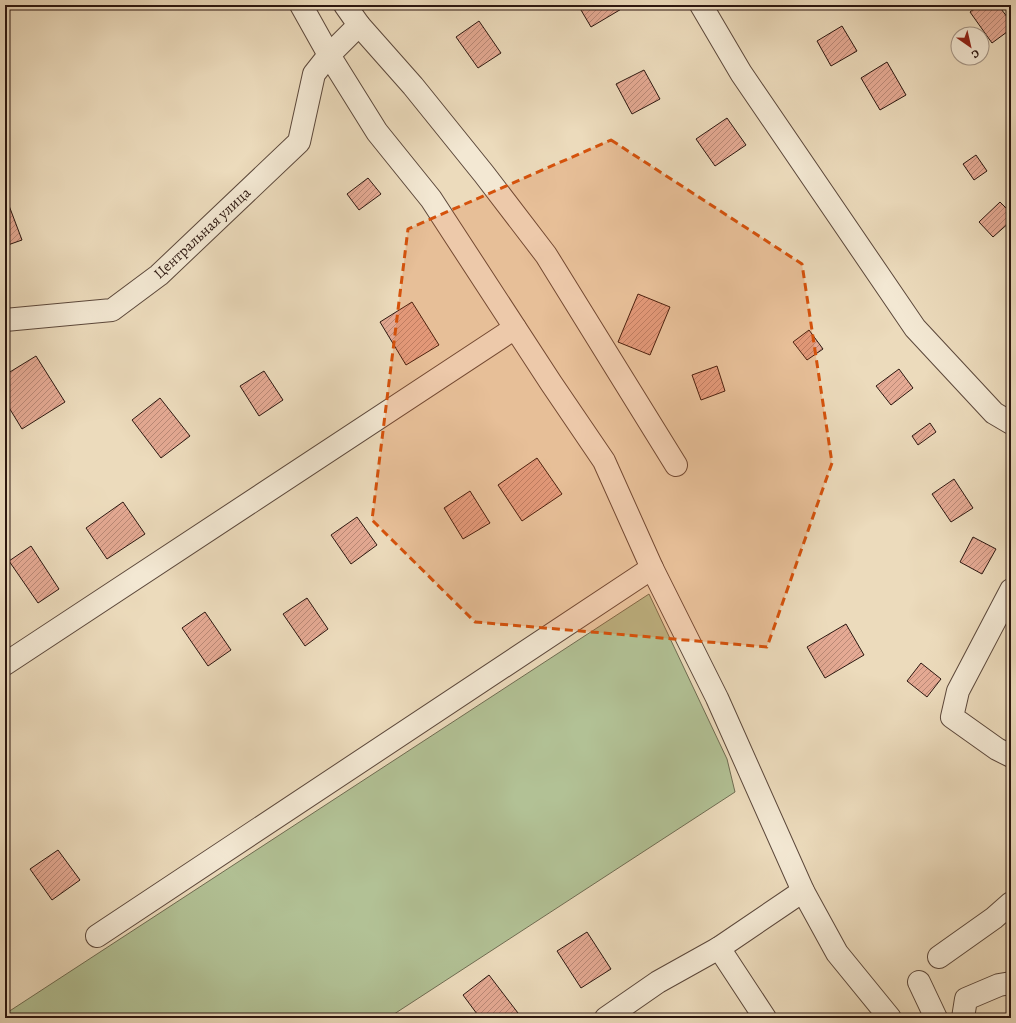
<svg xmlns="http://www.w3.org/2000/svg" width="1016" height="1023" font-family="Alegreya,serif">
<style>
.green{fill:#b2c195;stroke:#6f6c52}
.building{fill:url(#building-hatch);stroke:#2c1710}
.lines{fill:none;stroke-linecap:round;stroke-linejoin:round}
.minor-casing{stroke:#5c483b;stroke-width:24}
.minor{stroke:#f3e8d3;stroke-width:22}
.marked{fill:#d5520c;fill-opacity:0.2;stroke:#d5520c;stroke-width:3;stroke-dasharray:8 5;stroke-linejoin:round}
.labels{text-anchor:middle;stroke-width:4;stroke-linejoin:round;paint-order:stroke}
.street-label{font-size:15px;fill:#2c1710;stroke:#f3e8d3}
</style>
<defs>
<pattern id="building-hatch" width="6" height="6" patternUnits="userSpaceOnUse"><rect width="6" height="6" fill="#e5aa94"/><path d="M-1 1l2-2M0 6l6-6M5 7l2-2" fill="none" stroke="#ba8977"/></pattern>
</defs>
<rect width="100%" height="100%" fill="#ecdbbc"/>
<filter id="stains"><feTurbulence type="fractalNoise" baseFrequency=".005" numOctaves="4"/><feColorMatrix values="0 0 0 0 .2 0 0 0 0 .09 0 0 0 0 .02 0 0 0 .5 -.17"/></filter>
<radialGradient id="worn" r=".72"><stop offset=".6" stop-color="#630" stop-opacity="0"/><stop offset="1" stop-color="#630" stop-opacity=".3"/></radialGradient>
<!-- green -->
<path class="green" d="M649 594 727 759 735 792 388 1018H5V1014Z"/>
<!-- building -->
<g class="building">
<path d="M578 5H621L623 8 591 27Z"/>
<path d="M979 5H998L1011 22V29L992 43 970 12Z"/>
<path d="M479 21 501 53 478 68 456 37Z"/>
<path d="M842 26 857 51 831 66 817 41Z"/>
<path d="M887 62 906 95 880 110 861 78Z"/>
<path d="M644 70 660 99 632 114 616 84Z"/>
<path d="M727 118 746 145 715 166 696 139Z"/>
<path d="M976 155 987 171 974 180 963 164Z"/>
<path d="M368 178 381 194 359 210 347 194Z"/>
<path d="M5 195 22 240 5 246Z"/>
<path d="M1000 202 1011 213V221L993 237 979 222Z"/>
<path d="M638 294 670 307 650 355 618 342Z"/>
<path d="M412 302 439 345 406 365 380 322Z"/>
<path d="M809 330 823 349 807 360 793 342Z"/>
<path d="M36 356 65 402 22 429 5 401V375Z"/>
<path d="M717 366 725 391 701 400 692 375Z"/>
<path d="M899 369 913 388 891 405 876 386Z"/>
<path d="M264 371 283 400 259 416 240 386Z"/>
<path d="M160 398 190 436 161 458 132 420Z"/>
<path d="M930 423 936 432 918 445 912 436Z"/>
<path d="M537 458 562 494 522 521 498 485Z"/>
<path d="M954 479 973 508 951 522 932 494Z"/>
<path d="M470 491 490 523 463 539 444 508Z"/>
<path d="M123 502 145 534 107 559 86 528Z"/>
<path d="M357 517 377 545 351 564 331 535Z"/>
<path d="M973 537 996 549 982 574 960 562Z"/>
<path d="M31 546 59 589 38 603 9 561Z"/>
<path d="M307 598 328 629 305 646 283 614Z"/>
<path d="M205 612 231 650 208 666 182 628Z"/>
<path d="M846 624 864 655 825 678 807 647Z"/>
<path d="M921 663 941 679 927 697 907 681Z"/>
<path d="M58 850 80 880 52 900 30 869Z"/>
<path d="M587 932 611 969 581 988 557 951Z"/>
<path d="M489 975 518 1013 511 1018H480L463 995Z"/>
</g>
<g class="lines">
<!-- minor casing -->
<g class="minor-casing">
<g id="minor">
<path d="M301 5 329 55 377 132 431 199 551 383 604 461 652 568 717 698 803 891 837 953 890 1018"/>
<path d="M701 5 741 73 915 328 994 413 1011 423"/>
<path d="M359 25 413 86 484 174 546 255 676 465"/>
<path d="M5 320 112 310 159 275 299 142 314 74 329 55 359 25 345 5"/>
<path d="M1011 590 958 691 952 717 997 749 1011 756"/>
<path d="M5 664 515 328"/>
<path d="M97 936 652 568"/>
<path d="M719 948 765 1018"/>
<path d="M939 957 994 918 1011 903"/>
<path d="M919 982 936 1018"/>
<path d="M606 1018 658 982 719 948 803 891"/>
<path d="M963 1018 966 999 999 985 1011 983"/>
</g>
</g>
<!-- minor -->
<use href="#minor" class="minor"/>
</g>
<!-- marked area -->
<path class="marked" d="M611 140 802 264 832 463 767 647 475 622 372 520 408 229Z"/>
<g class="labels">
<!-- street labels -->
<g class="street-label">
<text transform="translate(202 233) rotate(-43)" y="5">Центральная улица</text>
</g>
</g>
<!-- margin -->
<rect width="1016" height="1023" fill="none" stroke="#ecdbbc" stroke-width="20"/>
<rect x="6" y="6" width="1004" height="1011" fill="none" stroke="#2c1710" stroke-width="2"/>
<rect x="10" y="10" width="996" height="1003" fill="none" stroke="#2c1710"/>
<!-- north arrow -->
<g transform="translate(970 46) rotate(146)"><circle r="19" fill="#f3e8d3" stroke="#a39485"/>
<path d="M0-3L7 15L0 10L-7 15Z" fill="#8f2418"/>
<text y="-6" font-size="11" font-weight="bold" text-anchor="middle" fill="#2c1710">С</text>
</g>
<rect width="100%" height="100%" filter="url(#stains)"/>
<rect width="100%" height="100%" fill="url(#worn)"/>
</svg>
